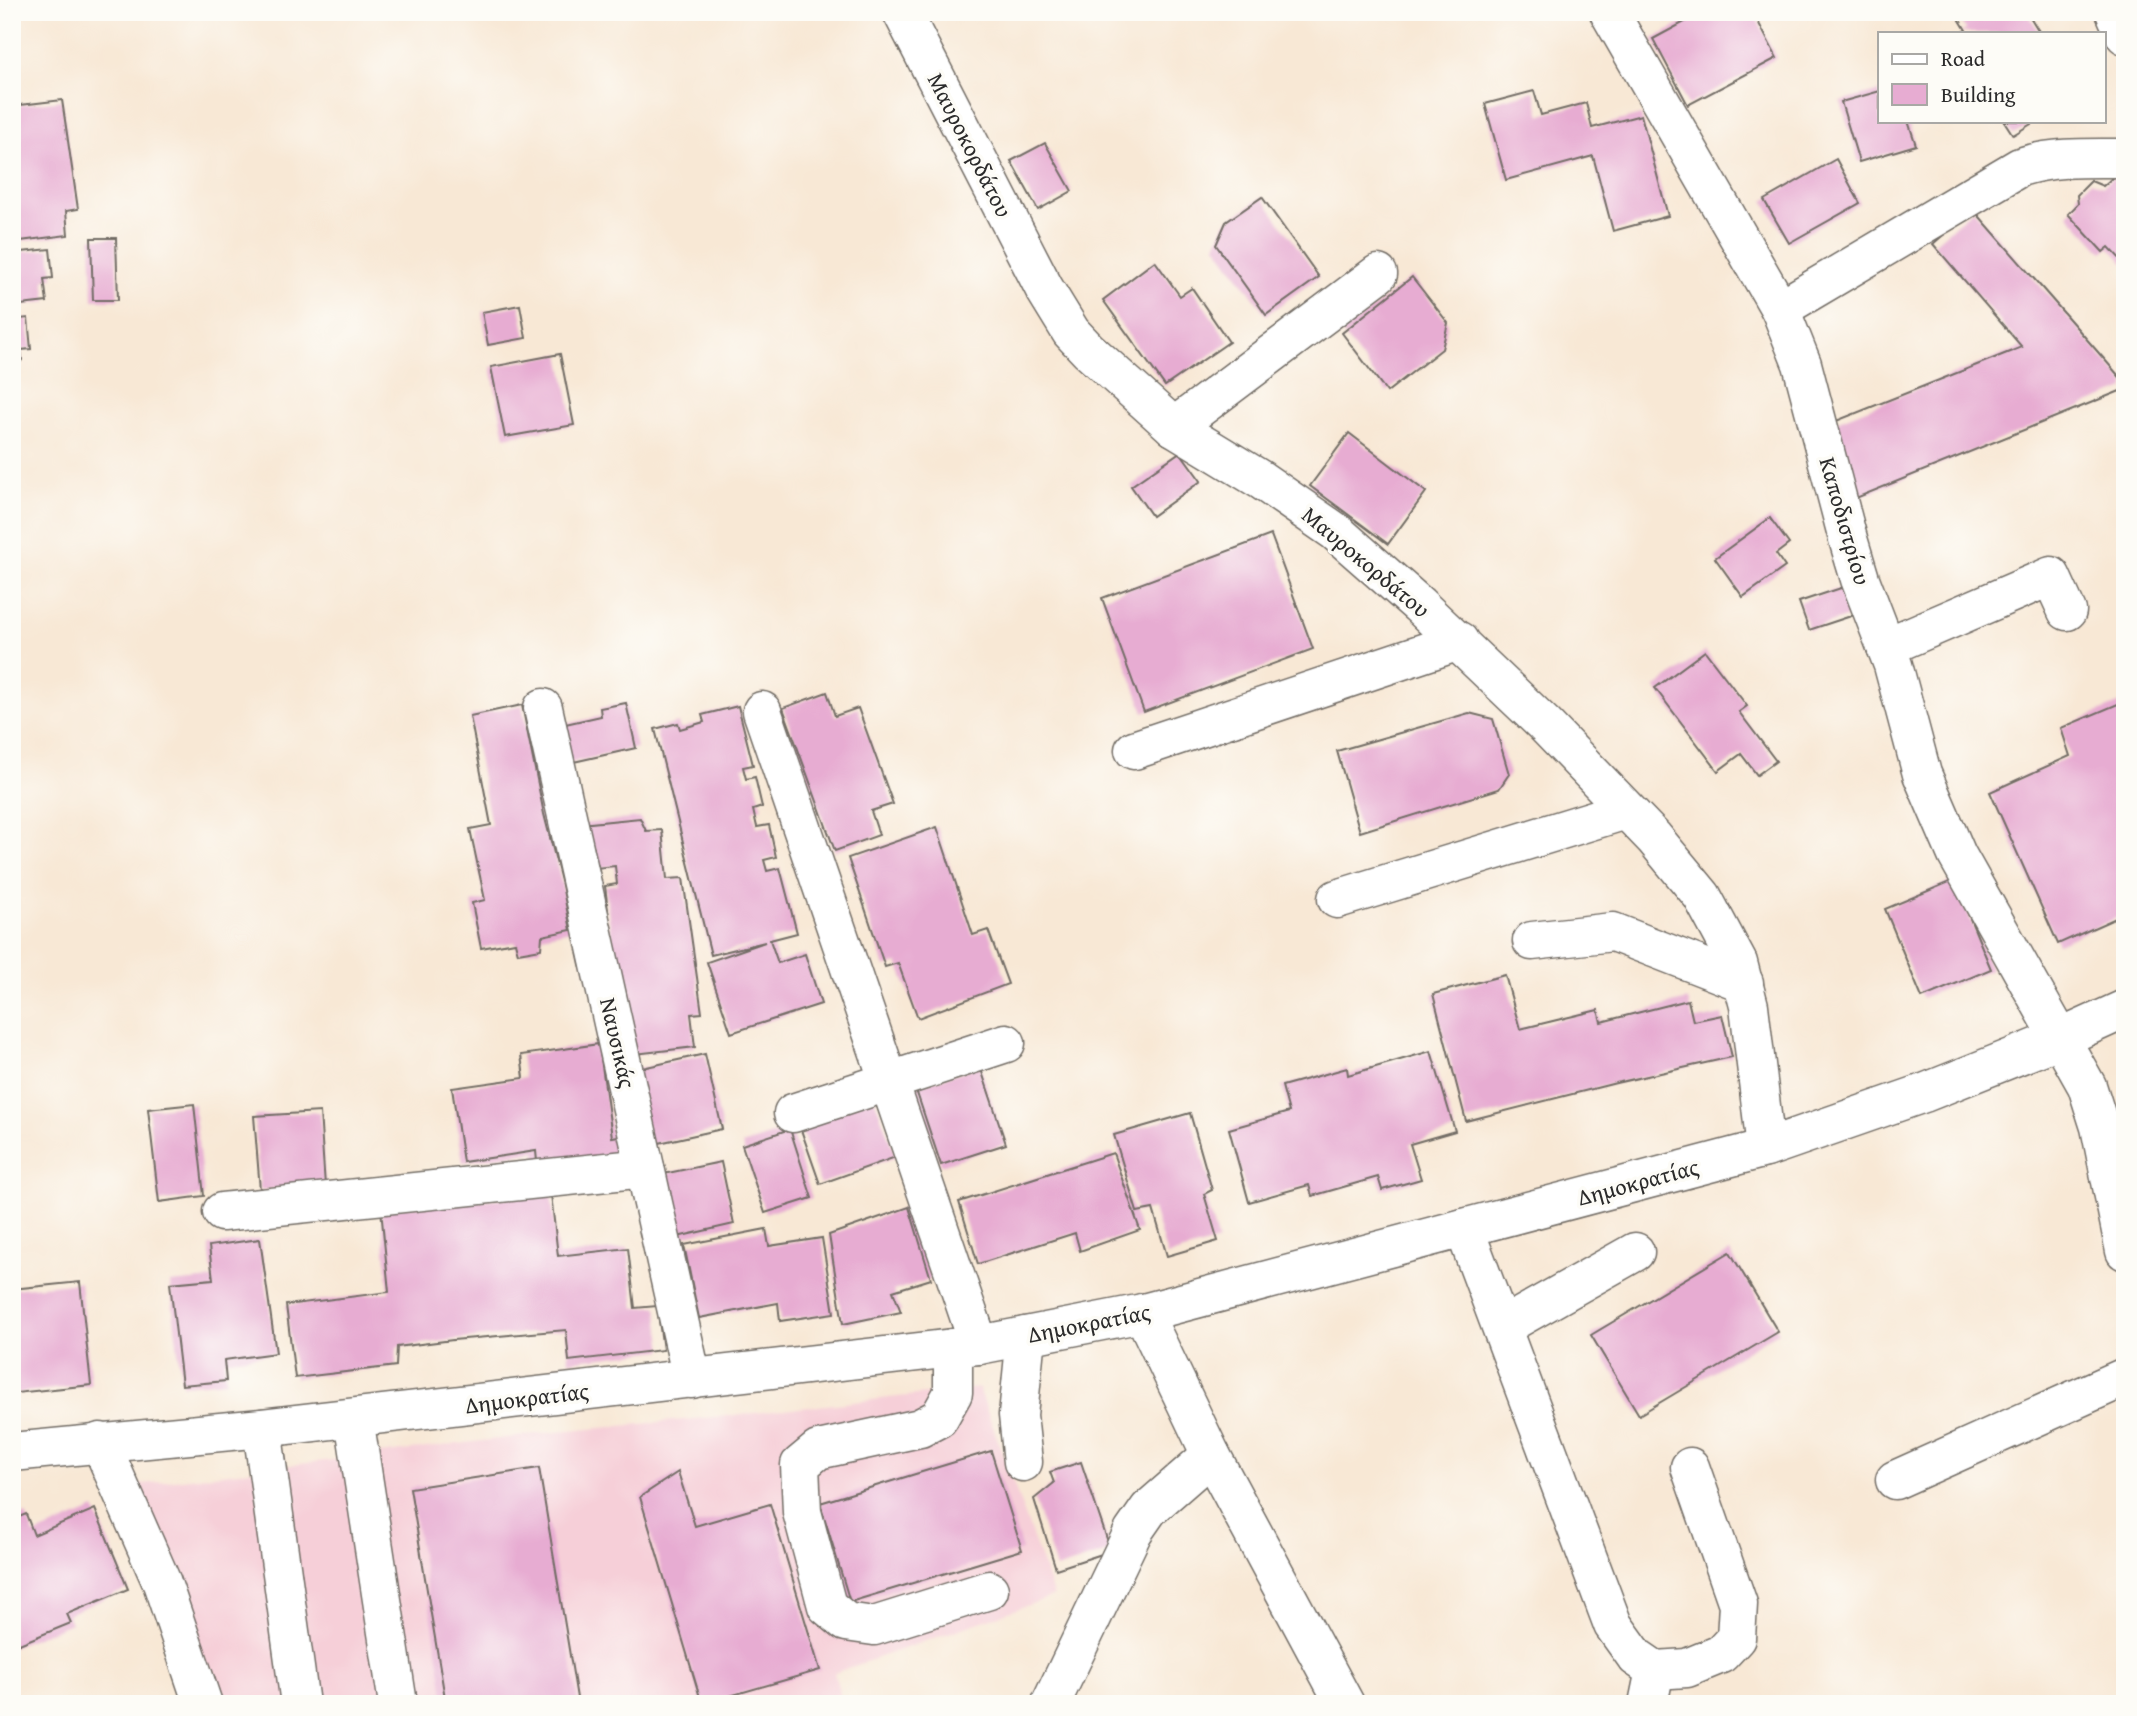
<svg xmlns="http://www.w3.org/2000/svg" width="2137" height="1716" font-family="'Gentium Book Plus',serif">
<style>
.built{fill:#f6cfd8}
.building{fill:#e7acd2}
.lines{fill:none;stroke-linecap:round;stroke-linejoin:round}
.minor-casing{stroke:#736d66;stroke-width:41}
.major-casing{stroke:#736d66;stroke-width:41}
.minor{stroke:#fff;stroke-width:38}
.major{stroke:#fff;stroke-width:38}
.labels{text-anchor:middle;stroke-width:7;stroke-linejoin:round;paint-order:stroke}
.street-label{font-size:23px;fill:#2b2b2b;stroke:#fdfcf7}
</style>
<rect width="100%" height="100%" fill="#fdfcf7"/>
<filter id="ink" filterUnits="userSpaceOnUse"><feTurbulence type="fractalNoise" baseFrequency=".0143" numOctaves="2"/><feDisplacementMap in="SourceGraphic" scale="14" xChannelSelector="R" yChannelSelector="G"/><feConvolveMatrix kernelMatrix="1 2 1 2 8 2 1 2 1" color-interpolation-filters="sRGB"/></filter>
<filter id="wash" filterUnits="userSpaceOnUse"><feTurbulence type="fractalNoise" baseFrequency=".00686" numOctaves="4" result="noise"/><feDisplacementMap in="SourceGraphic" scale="28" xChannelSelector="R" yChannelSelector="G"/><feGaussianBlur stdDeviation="1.57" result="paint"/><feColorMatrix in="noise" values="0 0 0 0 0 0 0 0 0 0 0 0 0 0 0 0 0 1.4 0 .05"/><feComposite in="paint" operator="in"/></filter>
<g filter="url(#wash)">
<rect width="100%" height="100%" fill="#f8e8d5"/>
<!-- built -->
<path class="built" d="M979 1388 1054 1596 834 1673 843 1704H212L135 1485 537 1434 746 1414Z"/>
<g id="blocks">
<!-- building -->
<g class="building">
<path d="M1703 12H1753L1777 58 1688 105 1653 39Z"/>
<path d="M1955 12H2027L2040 33H1960L1966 30Z"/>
<path d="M1534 91 1541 115 1586 103 1592 128 1641 115 1668 216 1613 231 1593 156 1506 180 1485 104Z"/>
<path d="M1880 91V121H1908L1916 145 1859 162 1841 102Z"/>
<path d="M62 100 78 209 66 211 68 235 12 242V106Z"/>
<path d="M2004 121H2036L2013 135Z"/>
<path d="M1045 143 1072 191 1038 210 1011 161Z"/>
<path d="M1836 159 1860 203 1789 243 1764 200Z"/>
<path d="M2120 171 2125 176V264L2109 247 2103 252 2068 214 2078 204 2077 195 2091 181 2103 186Z"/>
<path d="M1262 197 1319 277 1266 315 1216 245 1226 222Z"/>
<path d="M1973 209 2125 383V389L1856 498 1826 425 2022 347 1933 244Z"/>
<path d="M91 238H116L118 300H93Z"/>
<path d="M50 249 53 278 44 279 47 302 12 306V253Z"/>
<path d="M1155 261 1180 296 1192 288 1229 342 1165 386 1103 300Z"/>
<path d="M1412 277 1448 323 1442 349 1387 392 1342 333Z"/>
<path d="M520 305 526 338 488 345 482 312Z"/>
<path d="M28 318 31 349 21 350 22 360 12 372V320Z"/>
<path d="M560 354 574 425 505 437 491 367Z"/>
<path d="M1349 433 1426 492 1388 544 1310 486Z"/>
<path d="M1180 452 1201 481 1152 516 1131 486Z"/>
<path d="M1770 518 1789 544 1776 554 1785 567 1743 597 1715 558Z"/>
<path d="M1271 535 1313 649 1144 712 1102 598Z"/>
<path d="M1844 587 1854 615 1809 630 1799 602Z"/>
<path d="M1705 651 1747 706 1739 712 1776 761 1757 775 1741 754 1718 771 1655 688Z"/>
<path d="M827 692 835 716 858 708 893 804 871 811 879 835 835 851 783 708Z"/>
<path d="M2125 701V914L2058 944 1990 792 2070 756 2061 728Z"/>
<path d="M626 703 636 748 569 763 561 725 601 716 600 708Z"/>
<path d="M522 705 544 814 562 885 571 930 542 936 541 949 518 953 515 942 481 948 472 903 485 900 470 829 491 825 470 716Z"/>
<path d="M738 706 753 765 743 767 746 779 755 777 762 807 753 810 757 827 769 825 776 857 764 860 767 871 780 868 797 933 770 940 778 963 805 954 821 1004 731 1033 707 962 765 942 711 955 655 729 678 723 680 729 704 722 702 715Z"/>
<path d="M1469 713 1493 719 1509 774 1499 789 1360 832 1337 751Z"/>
<path d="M640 818 646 831 662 830 667 879 683 878 702 1013 691 1014 695 1047 626 1055 605 886 617 884 615 866 585 869 581 824Z"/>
<path d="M937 827 973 935 988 930 1008 984 918 1018 898 963 885 967 848 858Z"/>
<path d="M1954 880 1991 969 1922 998 1885 909Z"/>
<path d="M1505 975 1520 1029 1598 1010 1601 1022 1688 1000 1693 1021 1722 1015 1732 1057 1616 1083 1466 1121 1433 994Z"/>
<path d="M599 1044 612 1137 619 1136 623 1159 538 1172 536 1151 463 1162 452 1088 524 1078 521 1055Z"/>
<path d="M1431 1051 1455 1131 1410 1144 1421 1179 1382 1190 1378 1177 1312 1196 1309 1185 1249 1202 1229 1129 1289 1112 1282 1086 1347 1068 1348 1075Z"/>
<path d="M705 1054 722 1129 650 1145 633 1070Z"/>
<path d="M980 1066 1006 1144 941 1165 915 1087Z"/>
<path d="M874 1098 896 1157 820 1184 799 1124Z"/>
<path d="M194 1104 204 1196 159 1202 148 1109Z"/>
<path d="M320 1112 325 1186 260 1190 254 1116Z"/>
<path d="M1190 1113 1212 1190 1204 1194 1218 1241 1167 1256 1153 1209 1137 1212 1114 1135Z"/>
<path d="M790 1129 812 1198 765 1213 742 1145Z"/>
<path d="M1113 1153 1140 1230 1080 1251 1075 1233 978 1264 959 1202Z"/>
<path d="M721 1162 734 1224 677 1237 663 1174Z"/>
<path d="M551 1194 558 1256 628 1248 635 1308 657 1306 663 1350 569 1361 566 1330 453 1340 397 1347 396 1366 295 1378 286 1305 389 1292 381 1209Z"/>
<path d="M909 1207 931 1279 893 1291 901 1312 843 1324 829 1235Z"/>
<path d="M766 1229 769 1246 822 1238 834 1313 780 1321 778 1303 699 1318 684 1245Z"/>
<path d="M260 1239 276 1353 224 1360 226 1381 182 1385 170 1283 213 1279 209 1246Z"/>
<path d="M1730 1252 1778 1332 1639 1415 1591 1335Z"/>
<path d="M80 1282 91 1385 16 1393 12 1357V1289Z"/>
<path d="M991 1451 1022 1550 850 1602 820 1503Z"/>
<path d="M1081 1462 1111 1551 1056 1569 1034 1499 1054 1483 1050 1472Z"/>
<path d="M539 1468 578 1704H446L410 1488Z"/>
<path d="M678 1472 695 1526 770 1504 820 1670 702 1704 640 1497Z"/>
<path d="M95 1509 128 1589 67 1614 71 1623 12 1647V1520L26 1514 34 1535Z"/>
</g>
</g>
</g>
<g filter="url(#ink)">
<use href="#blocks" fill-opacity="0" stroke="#736d66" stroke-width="2"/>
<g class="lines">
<!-- minor casing -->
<g class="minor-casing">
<g id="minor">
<path d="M902 12 1044 288 1071 332 1088 350 1174 427 1261 480 1336 532 1419 605 1544 724 1654 838 1702 896 1738 963 1749 1006 1766 1148"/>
<path d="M1609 12 1780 309 1802 364 1848 539 1860 579 1893 665 1922 774 1957 855 2087 1086 2100 1127 2125 1251"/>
<path d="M2115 12 2125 35"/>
<path d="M1780 309 2020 167C2054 156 2090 158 2125 158"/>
<path d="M1174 427 1378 274"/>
<path d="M1886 647 2051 576 2067 611"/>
<path d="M543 708 692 1379"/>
<path d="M762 711 979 1345"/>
<path d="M1134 750 1459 641"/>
<path d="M1337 899 1626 810"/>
<path d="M1532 941 1613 932 1744 983"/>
<path d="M793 1113 1006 1043"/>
<path d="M222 1212 645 1168"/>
<path d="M1464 1228 1613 1625 1636 1657 1655 1670 1687 1668 1721 1654 1736 1638 1738 1604 1690 1467"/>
<path d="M1143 1313 1211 1455 1345 1704"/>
<path d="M1502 1327 1635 1252"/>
<path d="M953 1348V1393L939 1418 920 1428 818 1450 800 1465 802 1512 827 1606 846 1622 874 1626 989 1590"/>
<path d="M354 1418 398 1704"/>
<path d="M262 1428 300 1704"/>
<path d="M100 1442 162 1583 203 1704"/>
<path d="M1023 1462 1018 1415 1026 1336"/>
<path d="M1895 1480 2125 1377"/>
<path d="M1051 1703 1133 1532 1149 1509 1211 1455"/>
<path d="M1648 1704 1655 1670"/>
</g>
</g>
<!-- major casing -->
<g class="major-casing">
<path id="major" d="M12 1452 262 1428 979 1345 1143 1313 1766 1148 1924 1093 2059 1039 2125 1009"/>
</g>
<!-- minor -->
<use href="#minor" class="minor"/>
<!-- major -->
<use href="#major" class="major"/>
</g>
</g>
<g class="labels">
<!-- street labels -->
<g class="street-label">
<text transform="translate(970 145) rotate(63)" y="8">Μαυροκορδάτου</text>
<text transform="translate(1845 521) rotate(74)" y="8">Καποδιστρίου</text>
<text transform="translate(1366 562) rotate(40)" y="8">Μαυροκορδάτου</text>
<text transform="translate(618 1043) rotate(77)" y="8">Ναυσικάς</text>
<text transform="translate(1638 1182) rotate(-15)" y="8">Δημοκρατίας</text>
<text transform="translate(1089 1323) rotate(-11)" y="8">Δημοκρατίας</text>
<text transform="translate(527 1398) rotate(-7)" y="8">Δημοκρατίας</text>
</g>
</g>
<!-- margin -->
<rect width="2137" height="1716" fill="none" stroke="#fdfcf7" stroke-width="42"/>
<!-- legend -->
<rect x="1878" y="32" width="228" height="91" fill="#fdfcf7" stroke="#a9a8a5" stroke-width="2"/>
<rect x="1892" y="54" width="35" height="10" fill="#ffffff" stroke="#a9a8a5" stroke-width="2"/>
<text x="1941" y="66" font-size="21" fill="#2b2b2b">Road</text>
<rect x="1892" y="84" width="35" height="21" fill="#e7acd2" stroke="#a9a8a5" stroke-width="2"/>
<text x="1941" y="102" font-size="21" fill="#2b2b2b">Building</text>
</svg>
